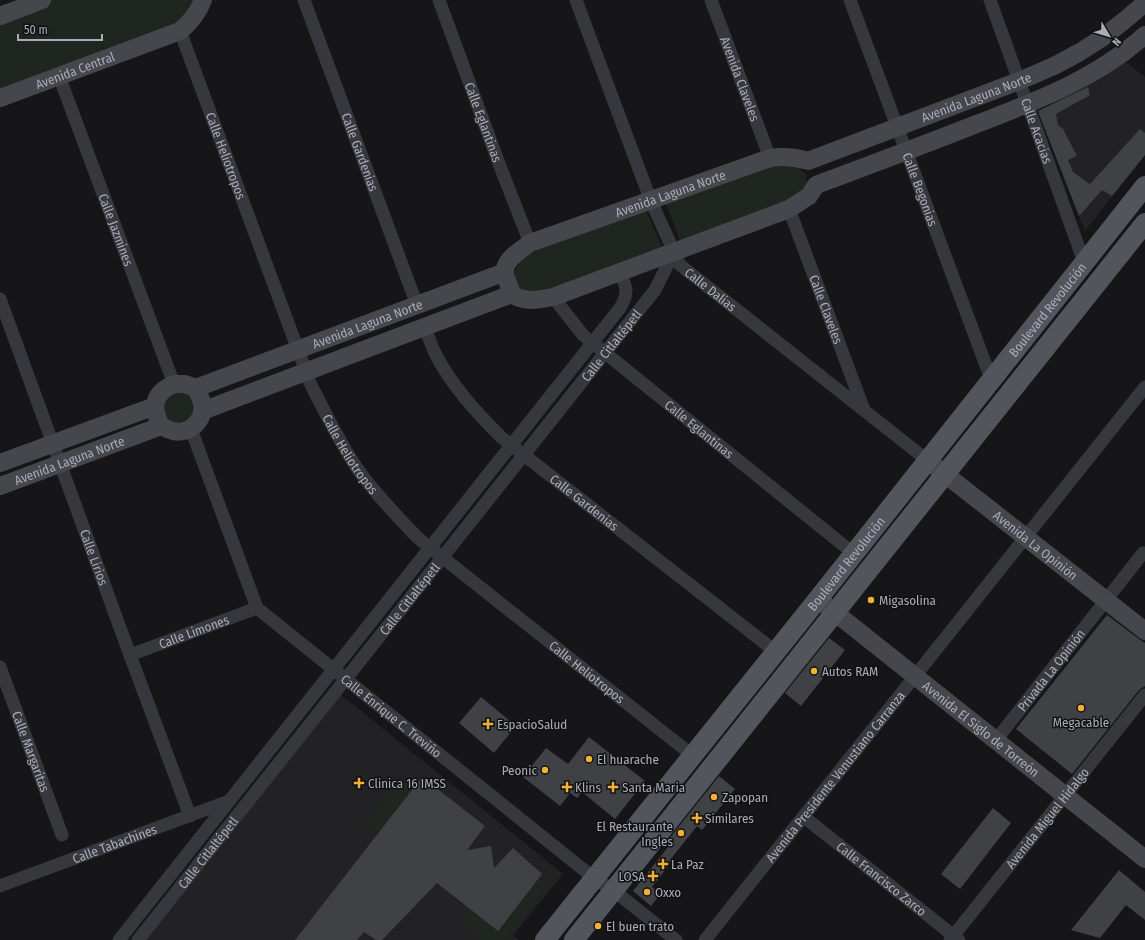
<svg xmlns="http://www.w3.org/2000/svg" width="1145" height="940" font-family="'Fira Sans Condensed',sans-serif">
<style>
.built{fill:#222225}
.green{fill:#1e261f}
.building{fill:#404145}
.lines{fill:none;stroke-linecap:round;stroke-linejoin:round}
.street{stroke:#37383d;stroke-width:13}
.secondary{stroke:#45474d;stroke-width:18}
.primary{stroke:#53555c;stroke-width:20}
.poi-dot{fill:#f2b134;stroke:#111113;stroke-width:1.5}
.labels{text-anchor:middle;stroke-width:3;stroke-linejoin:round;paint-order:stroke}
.street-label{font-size:13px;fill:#a8adb8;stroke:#111113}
.poi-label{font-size:13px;fill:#a8adb8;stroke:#111113;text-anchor:start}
</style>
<rect width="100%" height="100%" fill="#161618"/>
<!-- built -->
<g class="built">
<path d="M1126 62 1145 77V155L1085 231 1038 112Z"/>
<path d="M339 693 563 874 513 935 519 940H140Z"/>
</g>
<!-- green -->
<g class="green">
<path d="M47 0H202L188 23 0 97V17Z"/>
<path d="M779 163 797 167 806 174 807 188 801 198 683 248 666 204Z"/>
<path d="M646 210 665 254 537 299 517 287C512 269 516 265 530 253Z"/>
<path d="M172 393H188L195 401 193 417 179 424 169 421 163 412 164 401Z"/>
<path d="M422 777 378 833 363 822 396 782Z"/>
<path d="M542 874 553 880 504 940H481L465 927 463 910 466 906 498 931Z"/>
</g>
<!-- building -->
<g class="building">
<path d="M1088 87 1090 95 1056 114 1058 125 1063 129 1077 156 1068 160 1073 172 1090 184 1140 129 1145 133V155L1112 196 1102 190 1079 216 1038 111Z"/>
<path d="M1107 615 1139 639 1145 643V686L1139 690 1072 774 1016 729Z"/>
<path d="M829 638 845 650 801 706 785 693Z"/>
<path d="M481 697 516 726 494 753 459 723Z"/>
<path d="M589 737 645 781 615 819 582 792 577 798 570 793 560 806 523 777 546 748 568 764Z"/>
<path d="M719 776 735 789 702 830 697 826 670 860 672 861 652 887 660 894 651 906 633 891 672 842 668 840Z"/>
<path d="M422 777 485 826 467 850 491 846 494 868 513 848 542 874 498 931 437 883 382 940H376L364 932 357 940H295Z"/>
<path d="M993 808 1011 823 960 889 941 874Z"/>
<path d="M1119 870 1145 892V920L1126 905 1100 938 1071 930Z"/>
</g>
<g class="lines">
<!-- street -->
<g class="street">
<path id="s1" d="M304 0 417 305"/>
<path id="s2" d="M439 0 498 161 530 243"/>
<path id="s3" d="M576 0 651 201 680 265 927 460"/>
<path id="s4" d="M711 0 770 158"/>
<path id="s5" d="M850 0 991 379"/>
<path id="s6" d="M990 0 1084 262"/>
<path id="s7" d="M180 31 311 385C326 414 340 444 359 471 376 495 397 516 418 538L692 755"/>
<path id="s8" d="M59 76 174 384"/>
<path id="s9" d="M789 209 864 410"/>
<path id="s10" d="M553 297 583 335 853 553"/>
<path id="s11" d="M0 299 130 655 190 816"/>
<path id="s12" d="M425 327C428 335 431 345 435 353 451 385 476 412 501 437L775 651"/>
<path id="s13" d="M191 429 257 608 594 878 613 890 676 940"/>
<path id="s14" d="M130 655 257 608"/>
<path id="s15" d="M0 667 62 835"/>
<path id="s16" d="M996 740 1143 553"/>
<path id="s17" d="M804 817 959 940"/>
<path id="s18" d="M0 886 229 801"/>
<path d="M119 940 620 308C629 293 627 288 620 272"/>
<path id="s19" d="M138 940 655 290 674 252"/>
<path id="s20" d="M705 940 1145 387"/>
<path id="s21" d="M950 940 1145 695"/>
</g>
<!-- secondary -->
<g class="secondary">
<path d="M0 16 42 0"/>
<path id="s22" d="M0 98 180 31C191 22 198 13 203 0"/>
<path id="s23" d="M512 294C510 287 506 280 505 273 503 260 521 250 530 243L770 158C783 156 795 157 808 161L1019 81 1054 66 1080 52 1102 38 1125 20 1145 3"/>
<path d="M512 294C525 303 538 300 553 297L789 209 809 196 816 185C867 166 918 147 969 127 1031 103 1095 80 1145 35"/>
<path d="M174 384H185L196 388C198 393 201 398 202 403 206 420 189 435 173 431 169 430 165 428 161 426 151 407 153 393 174 384Z"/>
<path id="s24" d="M196 388 505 272"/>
<path d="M202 411 512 294"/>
<path id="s25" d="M927 460 1145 631"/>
<path d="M0 463 155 406"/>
<path id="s26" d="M0 486 161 426"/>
<path id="s27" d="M823 603 1145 859"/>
</g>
<!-- primary -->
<g class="primary">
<path id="s28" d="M545 940 818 599 1145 186"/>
<path d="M574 940 1145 223"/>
</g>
</g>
<!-- markers -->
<g class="poi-dot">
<circle cx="871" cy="600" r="4"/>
<circle cx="814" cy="671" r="4"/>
<circle cx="1081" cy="708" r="4"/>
<path d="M486 718h4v4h4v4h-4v4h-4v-4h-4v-4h4z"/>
<circle cx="589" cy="759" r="4"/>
<circle cx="545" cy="770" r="4"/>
<path d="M357 777h4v4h4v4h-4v4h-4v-4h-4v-4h4z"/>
<path d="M565 781h4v4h4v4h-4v4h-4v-4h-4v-4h4z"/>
<path d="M611 781h4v4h4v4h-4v4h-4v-4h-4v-4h4z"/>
<circle cx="714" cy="797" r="4"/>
<path d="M695 812h4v4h4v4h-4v4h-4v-4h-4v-4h4z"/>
<circle cx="681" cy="833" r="4"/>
<path d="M661 858h4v4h4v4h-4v4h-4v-4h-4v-4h4z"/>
<path d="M651 870h4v4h4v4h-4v4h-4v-4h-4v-4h4z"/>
<circle cx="647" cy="892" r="4"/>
<circle cx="598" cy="926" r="4"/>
</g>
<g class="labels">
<!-- street labels -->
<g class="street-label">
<text dy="5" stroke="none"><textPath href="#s22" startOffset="80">Avenida Central</textPath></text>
<text dy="5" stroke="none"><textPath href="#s4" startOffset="84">Avenida Claveles</textPath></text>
<text dy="5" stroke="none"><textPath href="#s23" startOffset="536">Avenida Laguna Norte</textPath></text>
<text dy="5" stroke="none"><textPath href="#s2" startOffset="130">Calle Eglantinas</textPath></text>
<text dy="5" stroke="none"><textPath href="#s6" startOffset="139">Calle Acacias</textPath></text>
<text dy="5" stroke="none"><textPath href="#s1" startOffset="162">Calle Gardenias</textPath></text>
<text dy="5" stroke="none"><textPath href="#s7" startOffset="133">Calle Heliotropos</textPath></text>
<text dy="5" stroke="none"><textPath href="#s5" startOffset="202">Calle Begonias</textPath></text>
<text dy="5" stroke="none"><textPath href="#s23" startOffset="212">Avenida Laguna Norte</textPath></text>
<text dy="5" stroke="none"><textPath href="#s8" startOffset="164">Calle Jazmines</textPath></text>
<text dy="5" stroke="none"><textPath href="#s3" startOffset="324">Calle Dalias</textPath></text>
<text dy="5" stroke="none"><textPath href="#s9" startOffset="107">Calle Claveles</textPath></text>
<text dy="5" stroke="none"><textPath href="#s28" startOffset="806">Boulevard Revolución</textPath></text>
<text dy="5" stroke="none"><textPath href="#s24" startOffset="183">Avenida Laguna Norte</textPath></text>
<text dy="5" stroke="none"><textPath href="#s19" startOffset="760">Calle Citlaltépetl</textPath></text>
<text dy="5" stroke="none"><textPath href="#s10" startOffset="198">Calle Eglantinas</textPath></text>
<text dy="5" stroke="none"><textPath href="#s7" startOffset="457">Calle Heliotropos</textPath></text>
<text dy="5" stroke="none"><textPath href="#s26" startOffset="74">Avenida Laguna Norte</textPath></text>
<text dy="5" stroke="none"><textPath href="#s12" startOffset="241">Calle Gardenias</textPath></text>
<text dy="5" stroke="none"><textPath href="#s25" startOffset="138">Avenida La Opinión</textPath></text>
<text dy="5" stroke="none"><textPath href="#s11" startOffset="275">Calle Lirios</textPath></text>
<text dy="5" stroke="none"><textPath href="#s28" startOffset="482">Boulevard Revolución</textPath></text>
<text dy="5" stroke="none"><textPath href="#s19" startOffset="436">Calle Citlaltépetl</textPath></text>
<text dy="5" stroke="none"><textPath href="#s14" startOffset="68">Calle Limones</textPath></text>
<text dy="5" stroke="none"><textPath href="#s16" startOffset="89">Privada La Opinión</textPath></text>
<text dy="5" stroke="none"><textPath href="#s7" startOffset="781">Calle Heliotropos</textPath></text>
<text dy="5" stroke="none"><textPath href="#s13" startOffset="363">Calle Enrique C. Treviño</textPath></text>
<text dy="5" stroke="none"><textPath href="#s27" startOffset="202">Avenida El Siglo de Torreón</textPath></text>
<text dy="5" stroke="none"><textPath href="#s15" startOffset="90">Calle Margaritas</textPath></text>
<text dy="5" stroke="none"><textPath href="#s20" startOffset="209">Avenida Presidente Venustiano Carranza</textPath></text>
<text dy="5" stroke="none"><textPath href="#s21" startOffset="156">Avenida Miguel Hidalgo</textPath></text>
<text dy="5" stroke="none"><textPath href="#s18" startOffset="122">Calle Tabachines</textPath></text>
<text dy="5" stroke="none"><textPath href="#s19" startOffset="112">Calle Citlaltépetl</textPath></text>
<text dy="5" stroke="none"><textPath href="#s17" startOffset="99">Calle Francisco Zarco</textPath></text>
</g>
<!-- poi labels -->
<g class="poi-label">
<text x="879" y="605">Migasolina</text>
<text x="822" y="676">Autos RAM</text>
<text x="1081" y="727" text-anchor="middle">Megacable</text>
<text x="497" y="729">EspacioSalud</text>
<text x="597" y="764">El huarache</text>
<text x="537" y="775" text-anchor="end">Peonic</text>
<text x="368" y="788">Clinica 16 IMSS</text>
<text x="575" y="792">Klins</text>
<text x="622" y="792">Santa Maria</text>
<text x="722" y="802">Zapopan</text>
<text x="705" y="823">Similares</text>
<text x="673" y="831" text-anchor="end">El Restaurante<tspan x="673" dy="15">Ingles</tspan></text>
<text x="671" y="869">La Paz</text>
<text x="645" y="881" text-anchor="end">LOSA</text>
<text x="655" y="897">Oxxo</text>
<text x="606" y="931">El buen trato</text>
</g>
</g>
<!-- north arrow -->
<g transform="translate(1109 36) rotate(128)" stroke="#111113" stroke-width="3" paint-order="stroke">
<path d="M0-3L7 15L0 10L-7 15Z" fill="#a8adb8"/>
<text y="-6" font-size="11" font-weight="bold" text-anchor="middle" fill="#a8adb8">N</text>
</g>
<!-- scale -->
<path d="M18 34v6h84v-6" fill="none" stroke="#a8adb8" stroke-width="2"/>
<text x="24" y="34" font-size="12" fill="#a8adb8" stroke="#111113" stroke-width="3" paint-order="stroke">50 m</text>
</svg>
